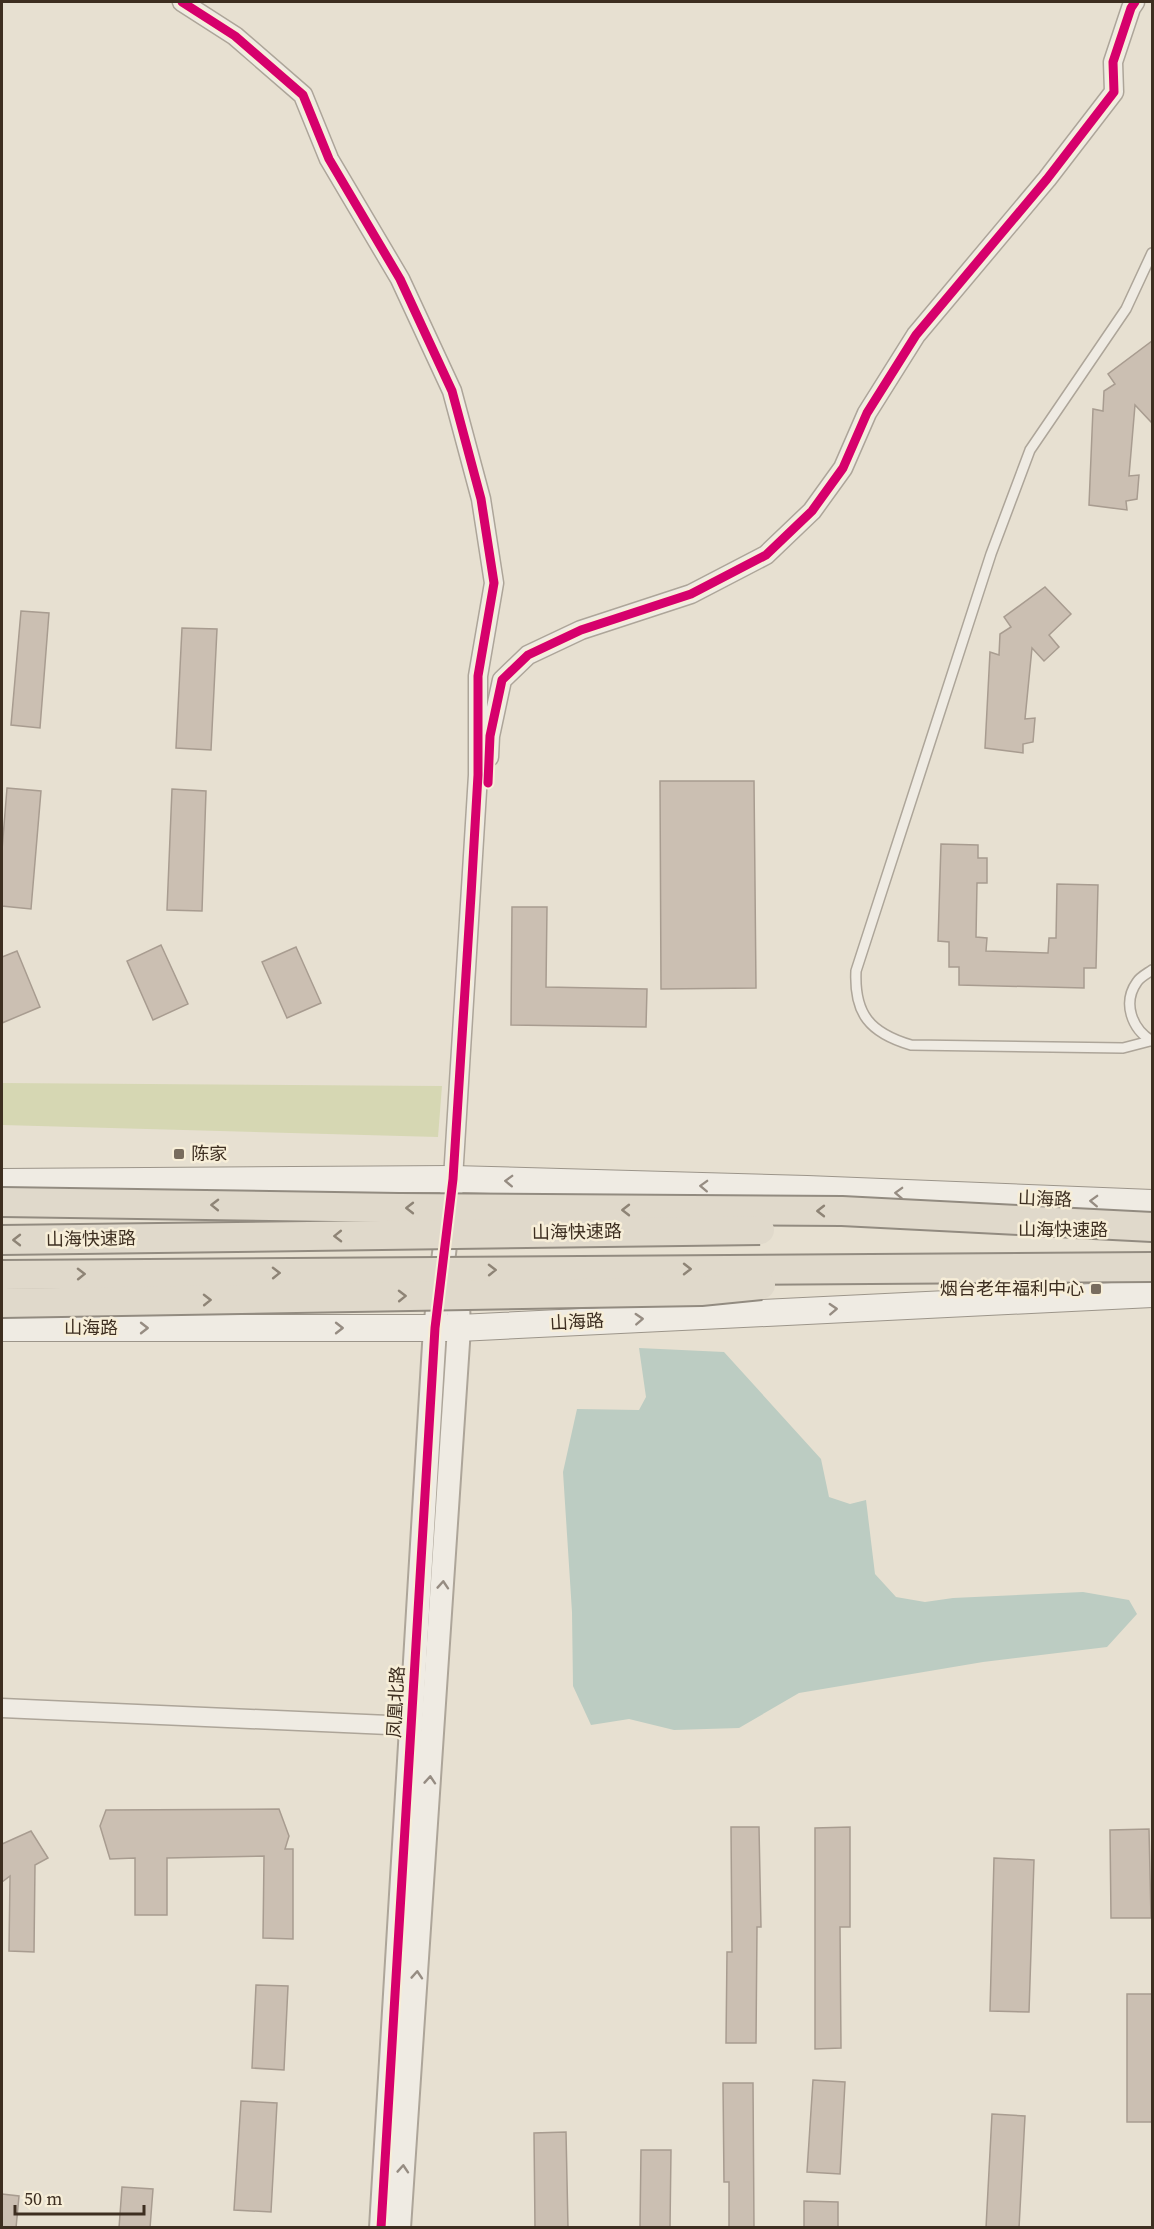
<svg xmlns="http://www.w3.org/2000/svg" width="1154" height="2229" font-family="'Source Serif 4','Noto Sans SC',serif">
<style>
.green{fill:#d6d7b3}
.water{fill:#bcccc2}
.building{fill:#cbbfb2;stroke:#a89c90;stroke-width:1.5}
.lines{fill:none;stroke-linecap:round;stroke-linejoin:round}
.service-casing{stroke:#ada599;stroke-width:12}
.minor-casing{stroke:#ada599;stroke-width:21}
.tertiary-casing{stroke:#ada599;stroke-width:26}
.secondary-casing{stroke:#9c958a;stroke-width:28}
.service{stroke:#efebe3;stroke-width:9}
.minor{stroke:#efebe3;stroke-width:18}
.tertiary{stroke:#efebe3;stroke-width:22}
.secondary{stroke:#efebe3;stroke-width:26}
.trunk-bridge-casing{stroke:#928b80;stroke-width:32;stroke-linecap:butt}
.trunk-bridge{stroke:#e0d9cb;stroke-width:28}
.cycleway-casing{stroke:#f7eed8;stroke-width:13}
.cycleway{stroke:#d6006c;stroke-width:9}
.oneway{stroke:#968c82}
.oneway2{stroke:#8e8476}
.poi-dot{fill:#786c5e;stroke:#f7eed8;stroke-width:2}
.labels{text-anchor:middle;stroke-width:5;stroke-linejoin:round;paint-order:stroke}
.poi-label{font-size:18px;fill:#3d2e20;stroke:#f7eed8;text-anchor:start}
.street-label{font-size:18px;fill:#3d2e20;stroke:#f7eed8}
</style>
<rect width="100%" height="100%" fill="#e7e0d1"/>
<!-- green -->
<path class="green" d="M2 1083 442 1086 438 1137 2 1125Z"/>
<!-- water -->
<path class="water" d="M639 1348 724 1352 821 1459 829 1497 850 1504 866 1500 875 1574 896 1597 925 1602 953 1598 1083 1592 1129 1600 1137 1614 1107 1647 983 1662 799 1693 739 1728 674 1730 629 1719 591 1725 573 1686 572 1612 563 1472 577 1409 639 1410 646 1397Z"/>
<!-- building -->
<g class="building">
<path d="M1152 341V423L1135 405 1129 476 1139 475 1137 499 1126 501 1127 510 1089 505 1093 409 1103 411 1104 391 1115 384 1108 374Z"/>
<path d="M1045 587 1071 614 1049 635 1059 647 1044 661 1032 648 1025 719 1035 718 1033 742 1023 744V753L985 748 990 652 999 655 1000 634 1011 627 1004 617Z"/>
<path d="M21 611 49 613 40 728 11 725Z"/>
<path d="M182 628 217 629 211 750 176 748Z"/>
<path d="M660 781H754L756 988 661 989Z"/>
<path d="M7 788 41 791 31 909 2 906V850Z"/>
<path d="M172 789 206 791 202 911 167 910Z"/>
<path d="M941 844 978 845V858H987V883H977L976 937 987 938 986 951 1048 953 1049 938H1056L1057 884 1098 885 1096 968H1084V988L959 985V967H949V942L938 941Z"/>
<path d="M512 907H547L546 987 647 989 646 1027 511 1025Z"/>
<path d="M161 945 188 1004 153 1020 127 961Z"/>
<path d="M296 947 321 1003 287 1018 262 962Z"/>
<path d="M17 951 40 1007 2 1023V957Z"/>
<path d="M279 1809 289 1836 285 1849H293V1939L263 1938 264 1856 167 1858V1915H135V1858L110 1859 100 1826 106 1810Z"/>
<path d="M731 1827H759L761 1927H757L756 2043H726L727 1952H732Z"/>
<path d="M850 1827V1927H840L841 2048 815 2049V1828Z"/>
<path d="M1149 1829 1151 1918H1111L1110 1830Z"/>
<path d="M31 1831 48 1858 35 1865 34 1952 9 1951 10 1876 2 1882V1844Z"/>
<path d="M994 1858 1034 1860 1029 2012 990 2011Z"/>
<path d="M256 1985 288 1986 284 2070 252 2068Z"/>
<rect x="1127" y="1994" width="25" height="128"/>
<path d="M813 2080 845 2082 840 2174 807 2172Z"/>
<path d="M723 2083H753L754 2228H729V2182H724Z"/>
<path d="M241 2101 277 2103 271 2212 234 2210Z"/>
<path d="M992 2114 1025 2116 1019 2228H986Z"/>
<path d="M566 2132 568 2228H535L534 2133Z"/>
<path d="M641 2150H671L670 2228H640Z"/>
<path d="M122 2187 153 2189 150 2228H119Z"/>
<path d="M2 2194 19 2196 16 2228H2Z"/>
<path d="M804 2201 838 2202V2228H804Z"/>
</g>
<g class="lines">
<!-- service casing -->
<g class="service-casing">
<g id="service">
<path d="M1152 970C1148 973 1140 977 1137 982 1122 1003 1132 1029 1152 1041"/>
<path d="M1150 1041 1123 1048 911 1045C870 1033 854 1014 856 971L991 554 1030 450 1126 309 1152 253"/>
</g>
</g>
<!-- minor casing -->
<g class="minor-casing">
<g id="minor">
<path d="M182 2 235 36 303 95 329 159 400 279 452 391 481 499 494 583 478 676V775L453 1179"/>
<path d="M489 757 490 736 502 680 528 655 581 630 691 594 766 555 812 511 843 468 867 413 916 335 1047 179 1114 92 1113 62 1131 8 1135 2"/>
<path d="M2 1708 411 1726"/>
</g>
</g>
<!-- tertiary casing -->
<g class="tertiary-casing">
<g id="tertiary">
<path d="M381 2228 435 1328 453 1179"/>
<path d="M399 2228 459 1328 457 1280"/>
</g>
</g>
<!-- secondary casing -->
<g class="secondary-casing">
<g id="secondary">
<path d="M2 1182 453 1179 807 1189 1152 1203"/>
<path d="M2 1328H459L1152 1294"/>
</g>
</g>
<!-- service -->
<use href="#service" class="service"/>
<!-- minor -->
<use href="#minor" class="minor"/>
<!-- tertiary -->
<use href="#tertiary" class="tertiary"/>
<!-- secondary -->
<use href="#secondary" class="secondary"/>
<!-- trunk-bridge casing -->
<g class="trunk-bridge-casing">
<g id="trunk-bridge">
<path d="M2 1202 399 1208 842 1211 1152 1227"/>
<path d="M2 1240 760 1230"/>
<path d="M2 1275 1152 1267"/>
<path d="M2 1303 701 1291 761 1285"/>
</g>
</g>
<!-- trunk-bridge -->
<use href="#trunk-bridge" class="trunk-bridge"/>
<!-- cycleway casing -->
<g class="cycleway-casing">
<g id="cycleway">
<path d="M182 2 235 36 303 95 329 159 400 279 452 391 481 499 494 583 478 676V775L471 895 453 1179 435 1328 381 2228"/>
<path d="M488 783 490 736 502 680 528 655 581 630 691 594 766 555 812 511 843 468 867 413 916 335 1047 179 1114 92 1113 62 1131 8 1135 2"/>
</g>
</g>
<!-- cycleway -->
<use href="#cycleway" class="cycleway"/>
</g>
<!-- one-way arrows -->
<defs><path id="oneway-chevron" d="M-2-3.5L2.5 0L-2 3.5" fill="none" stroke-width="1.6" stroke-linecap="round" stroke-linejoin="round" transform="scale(1.5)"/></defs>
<g class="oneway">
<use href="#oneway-chevron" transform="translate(509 1181) rotate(-178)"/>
<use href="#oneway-chevron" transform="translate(704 1186) rotate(-178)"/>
<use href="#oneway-chevron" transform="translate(899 1193) rotate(-178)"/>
<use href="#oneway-chevron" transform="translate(1094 1201) rotate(-178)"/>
<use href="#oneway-chevron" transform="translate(833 1309) rotate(-3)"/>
<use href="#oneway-chevron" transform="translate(639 1319) rotate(-3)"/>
<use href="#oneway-chevron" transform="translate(144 1328)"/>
<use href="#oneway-chevron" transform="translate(339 1328)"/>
<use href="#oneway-chevron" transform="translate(443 1585) rotate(-86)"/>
<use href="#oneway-chevron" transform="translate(430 1780) rotate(-86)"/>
<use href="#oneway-chevron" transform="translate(417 1975) rotate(-86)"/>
<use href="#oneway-chevron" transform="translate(403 2169) rotate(-86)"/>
</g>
<g class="oneway2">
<use href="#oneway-chevron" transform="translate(215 1205) rotate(-179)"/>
<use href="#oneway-chevron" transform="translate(410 1208) rotate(-180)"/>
<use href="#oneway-chevron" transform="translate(626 1210) rotate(-180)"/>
<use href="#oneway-chevron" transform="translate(821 1211) rotate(-180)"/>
<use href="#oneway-chevron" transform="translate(338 1236) rotate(179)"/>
<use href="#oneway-chevron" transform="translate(17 1240) rotate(180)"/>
<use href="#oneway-chevron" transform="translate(687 1269)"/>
<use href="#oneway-chevron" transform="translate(492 1270) rotate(-1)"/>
<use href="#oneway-chevron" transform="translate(276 1273) rotate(-1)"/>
<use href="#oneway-chevron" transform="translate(81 1274) rotate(-1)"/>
<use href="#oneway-chevron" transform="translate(402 1296) rotate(-1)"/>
<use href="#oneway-chevron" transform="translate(207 1300) rotate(-1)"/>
</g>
<!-- markers -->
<g class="poi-dot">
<rect x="173" y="1148" width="12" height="12" rx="3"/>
<rect x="1090" y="1283" width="12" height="12" rx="3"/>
</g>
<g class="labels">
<!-- poi labels -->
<g class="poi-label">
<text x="191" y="1160">陈家</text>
<text x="1084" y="1295" text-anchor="end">烟台老年福利中心</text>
</g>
<!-- street labels -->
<g class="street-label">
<text transform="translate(1045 1199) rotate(2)" y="6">山海路</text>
<text x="1063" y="1236">山海快速路</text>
<text transform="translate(577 1232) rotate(-1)" y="6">山海快速路</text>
<text transform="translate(91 1239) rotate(-1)" y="6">山海快速路</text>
<text transform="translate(577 1322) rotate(-3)" y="6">山海路</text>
<text x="91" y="1334">山海路</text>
<text transform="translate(396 1702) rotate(-87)" y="6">凤凰北路</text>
</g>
</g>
<!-- border -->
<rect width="1154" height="2229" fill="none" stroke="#3d2e20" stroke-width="6"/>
<!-- scale -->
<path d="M15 2205v9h129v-9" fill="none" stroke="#3d2e20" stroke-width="3"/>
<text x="24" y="2205" font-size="18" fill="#3d2e20" stroke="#f7eed8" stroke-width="4.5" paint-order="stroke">50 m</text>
</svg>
